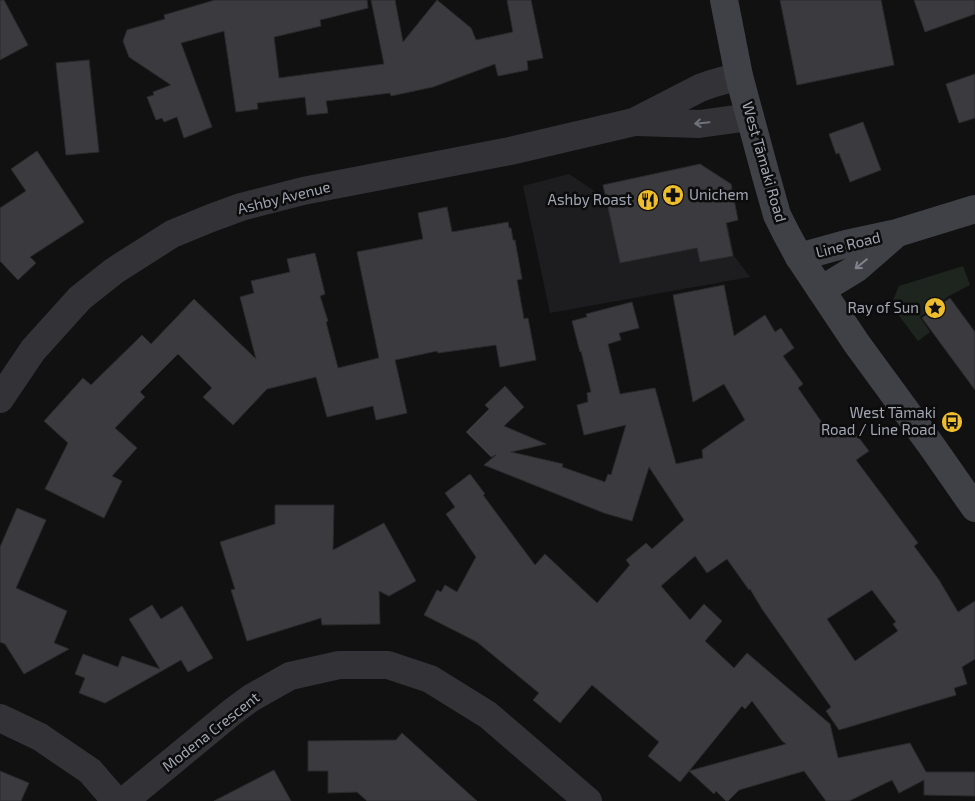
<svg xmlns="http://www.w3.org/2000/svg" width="975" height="801" font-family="'Exo 2',sans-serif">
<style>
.built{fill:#1d1d1f}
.green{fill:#1d251e}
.building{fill:#3b3b3f;stroke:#2b2b2e;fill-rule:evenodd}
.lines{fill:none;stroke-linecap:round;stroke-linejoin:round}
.minor{stroke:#323237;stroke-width:28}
.tertiary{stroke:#323237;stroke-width:28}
.secondary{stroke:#404147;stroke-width:28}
.oneway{stroke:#70727b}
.oneway2{stroke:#80838d}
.labels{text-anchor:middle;stroke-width:5;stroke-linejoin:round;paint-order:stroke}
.street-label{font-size:15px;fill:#a2a6b3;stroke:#0c0c0d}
.poi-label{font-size:15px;fill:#a2a6b3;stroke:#0c0c0d;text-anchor:end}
</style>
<rect width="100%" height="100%" fill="#111112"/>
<!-- built -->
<path class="built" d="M569 174 605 198 699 177 721 191 734 256 750 277 550 313 523 186Z"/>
<!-- green -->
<path class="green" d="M963 266 970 285 949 296 920 317 930 332 918 341 891 305 899 286Z"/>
<!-- building -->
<g class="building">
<path d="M0 0H4L28 45 0 60Z"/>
<path d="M215 0H367L368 8 320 20 321 26 274 37 279 78 384 64 371 0H395L403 42 437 0 471 28 476 40 513 32 507 0H531L543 58 527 61 528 70 498 76 495 64 433 87 391 96 390 93 326 101 328 113 307 115 305 97 257 103 258 109 236 112 224 31 181 43 212 127 184 138 177 117 164 122 162 118 156 120 147 97 154 95 153 92 171 85 129 57 123 41 127 30 165 19 164 15Z"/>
<path d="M780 0H881L894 65 797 85Z"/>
<path d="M914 0H975V14L925 32Z"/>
<path d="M89 60 99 152 66 155 56 63Z"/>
<path d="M975 74V118L959 123 946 84Z"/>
<path d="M863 122 881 170 850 182 839 153 836 154 829 134Z"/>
<path d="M37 151 84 222 30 257 36 263 18 280 0 261V208L26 191 11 169Z"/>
<path d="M700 164 731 184 738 220 726 223 733 256 700 262 697 248 620 263 603 185Z"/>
<path d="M447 207 452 232 508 222 509 228H511L513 240H515L522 279 517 280 524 319 528 318 536 360 500 367 496 345 438 353 437 351 395 360 407 413 376 420 373 406 327 417 316 377 267 389 233 425 203 397 212 388 178 354 140 392 145 397 115 428 137 448 112 476 122 481 104 518 45 489 68 443 44 421 83 378 91 385 142 335 151 344 194 299 256 359 240 297 254 293 251 281 290 272 287 259 315 253 325 294 320 296 328 321 326 322 338 368 379 358 357 252 423 239 418 213Z"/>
<path d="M724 285 734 336 765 315 775 332 781 328 794 348 783 356 803 384 798 388 832 437 849 425 869 451 856 460 918 543 914 546 939 580 958 612 975 601V659L962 667 967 684 954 688 956 695 839 730 826 711 831 707 762 609 750 589 749 590 727 559 707 573 695 556 661 586 690 620 704 604 722 621 705 641 734 668 747 653 830 724 838 758 910 743 926 772H975V796L924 795V780L899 793 892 780 849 801H826L804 771 739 790 728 801H726L716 791 714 794 689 771 680 782 648 756 659 742 592 685 560 723 533 700 539 693 477 642 424 615 437 590 441 592 445 585 457 592 476 557 446 514 455 507 445 493 470 474 485 494 483 495 535 565 545 554 597 603 630 565 626 560 646 543 652 549 684 520 649 467 632 521 604 513 484 465 496 455 491 457 466 432 489 409 485 405 505 386 524 407 504 426 546 444 511 452 563 464 562 467 605 482 608 474 611 475 626 425 584 435 577 405 588 402 587 393 591 392 581 351 580 352 572 321 587 317 586 314 632 302 639 328 619 333 621 340 608 344 620 394 655 388 676 464 703 458 702 450 745 420 724 384 693 402 673 295ZM872 590 896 622 893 624 898 631 855 661 827 619ZM752 701 782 741 786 744 689 771 742 706 745 709Z"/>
<path d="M950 298 975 332V390L922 318Z"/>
<path d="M275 505H334L333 550 384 523 416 581 389 596 379 591 380 624 322 625 321 618 247 641 231 590 235 589 220 542 275 524Z"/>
<path d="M17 508 46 520 16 588 67 611 54 643 69 649 24 674 5 644 0 642V547Z"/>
<path d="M152 605 161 619 182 606 213 658 188 672 181 660 105 703 79 693 85 678 75 674 83 654 118 667 122 656 160 669 129 619Z"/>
<path d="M402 733 477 801H367L357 792 328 793V771H308V741L396 740Z"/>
<path d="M274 770 291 801H214Z"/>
<path d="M0 771 29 783 21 801H0Z"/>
</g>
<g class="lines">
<!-- minor -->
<g class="minor">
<path d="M0 718 40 737 90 771 116 801"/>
<path d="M124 801 232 712 251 698 290 676 339 665H388L430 679 488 715 588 801"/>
</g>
<!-- tertiary -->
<g class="tertiary">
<path d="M636 122 699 124 750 117"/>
<path d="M0 399 33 350 80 298 114 271 172 234 211 218 241 207 303 191 510 151 634 122 700 88 711 84 739 76"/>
</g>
<!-- secondary -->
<g class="secondary">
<path d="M724 0 739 76 766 176 777 215 786 233 799 257 857 344 931 445 975 508"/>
<path d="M799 257 846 244 897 233 975 209"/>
<path d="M821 290 857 268 896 234"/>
</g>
</g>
<!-- one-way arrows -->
<defs><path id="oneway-shaft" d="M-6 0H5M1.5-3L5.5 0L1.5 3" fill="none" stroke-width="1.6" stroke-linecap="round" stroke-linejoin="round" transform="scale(1.25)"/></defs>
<use class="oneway" href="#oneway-shaft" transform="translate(702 123) rotate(174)"/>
<use class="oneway2" href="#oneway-shaft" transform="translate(861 264) rotate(141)"/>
<!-- icons -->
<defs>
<g id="pharmacy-disc" transform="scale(1.125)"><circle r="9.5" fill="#eebd2d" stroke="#0c0c0d"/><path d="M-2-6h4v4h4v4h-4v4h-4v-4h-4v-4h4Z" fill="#111"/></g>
<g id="restaurant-disc" transform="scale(1.125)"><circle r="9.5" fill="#eebd2d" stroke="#0c0c0d"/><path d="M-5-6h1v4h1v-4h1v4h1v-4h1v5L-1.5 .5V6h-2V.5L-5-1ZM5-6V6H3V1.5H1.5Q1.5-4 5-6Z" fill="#111"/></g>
<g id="sight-disc" transform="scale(1.125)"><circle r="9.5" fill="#eebd2d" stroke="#0c0c0d"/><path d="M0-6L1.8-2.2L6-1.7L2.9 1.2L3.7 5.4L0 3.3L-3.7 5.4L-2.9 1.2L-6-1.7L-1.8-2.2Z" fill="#111"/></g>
<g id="bus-disc" transform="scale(1.125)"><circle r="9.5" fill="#eebd2d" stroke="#0c0c0d"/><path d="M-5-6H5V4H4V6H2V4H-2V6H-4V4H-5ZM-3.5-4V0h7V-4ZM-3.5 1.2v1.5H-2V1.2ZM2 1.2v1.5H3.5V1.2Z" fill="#111"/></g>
</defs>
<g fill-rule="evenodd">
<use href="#pharmacy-disc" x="673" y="195"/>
<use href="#restaurant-disc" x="648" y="200"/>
<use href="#sight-disc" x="935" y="308"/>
<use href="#bus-disc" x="952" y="422"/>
</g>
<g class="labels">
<!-- street labels -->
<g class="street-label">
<text transform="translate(764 162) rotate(74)" y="5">West Tāmaki Road</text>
<text transform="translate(284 198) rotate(-14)" y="5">Ashby Avenue</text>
<text transform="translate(848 245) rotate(-14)" y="5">Line Road</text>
<text transform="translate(211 732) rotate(-38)" y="5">Modena Crescent</text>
</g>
<!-- poi labels -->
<g class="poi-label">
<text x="689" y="200" text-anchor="start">Unichem</text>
<text x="632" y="205">Ashby Roast</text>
<text x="919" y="313">Ray of Sun</text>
<text x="936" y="418">West Tāmaki<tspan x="936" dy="17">Road / Line Road</tspan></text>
</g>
</g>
</svg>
